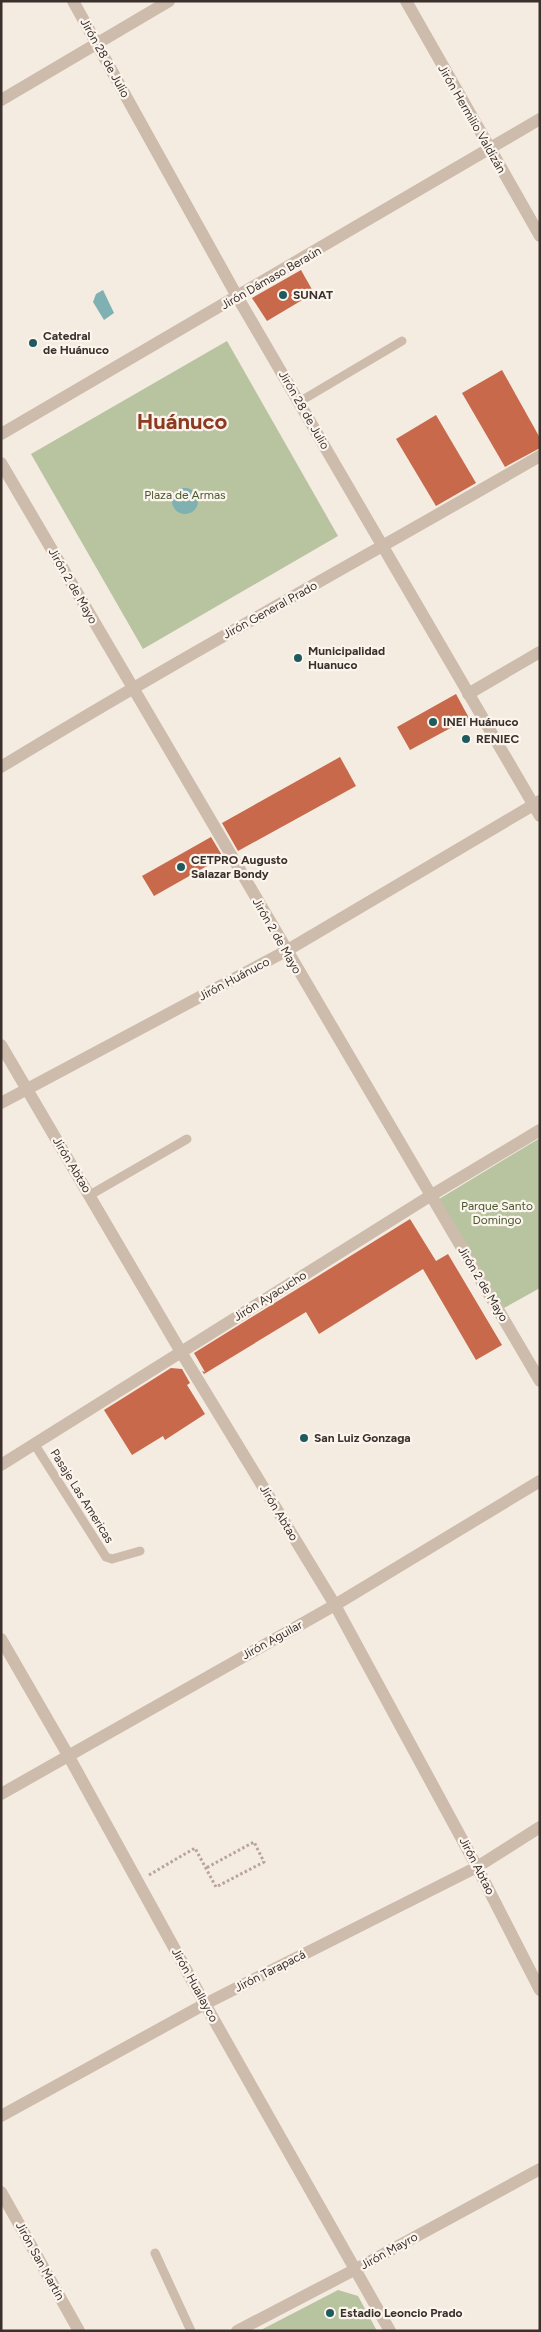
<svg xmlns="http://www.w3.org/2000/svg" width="541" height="2332" font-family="Figtree,sans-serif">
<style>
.green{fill:#b8c4a0}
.water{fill:#7fb0b2}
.building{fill:#c8694b}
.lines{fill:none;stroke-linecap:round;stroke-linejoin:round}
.path{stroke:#b9a596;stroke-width:3;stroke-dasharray:2.5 2.5;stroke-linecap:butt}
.service{stroke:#cdbbac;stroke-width:9}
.minor{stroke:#cdbbac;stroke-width:12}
.tertiary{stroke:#cdbbac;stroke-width:12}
.poi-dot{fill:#1f5a5e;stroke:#fbf5ee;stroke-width:2}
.labels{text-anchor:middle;stroke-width:4.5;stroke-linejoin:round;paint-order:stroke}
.street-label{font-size:12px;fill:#3b302b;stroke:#fbf5ee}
.poi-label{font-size:12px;font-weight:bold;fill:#3b302b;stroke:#fbf5ee;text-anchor:start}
.park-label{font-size:12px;fill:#4a5a2e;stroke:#fbf5ee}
.town-label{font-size:22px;font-weight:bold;fill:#8c3b22;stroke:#fbf5ee}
</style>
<rect width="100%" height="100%" fill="#f4ebe1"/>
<!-- green -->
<g class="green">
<path d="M227 341 338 536 143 649 31 454Z"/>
<path d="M540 1138V1288L504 1308 439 1199Z"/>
<path d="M338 2290 358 2296 377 2331H259Z"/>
</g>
<!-- water -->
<g class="water">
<path d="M103 290 114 313 104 320 93 302 96 294Z"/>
<circle cx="185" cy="501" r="13"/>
</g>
<!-- building -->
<g class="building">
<path d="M301 270 314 293 267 321 252 298Z"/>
<path d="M502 370 540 438V448L505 467 462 393Z"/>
<path d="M436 415 476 483 436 506 396 439Z"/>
<path d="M456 694 469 718 410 750 397 727Z"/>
<path d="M340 757 356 786 238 851 222 823Z"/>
<path d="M211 837 223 857 154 896 142 876Z"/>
<path d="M410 1219 436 1261 448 1254 502 1345 476 1360 423 1269 319 1334 306 1312 204 1374 202 1371 205 1372 194 1353Z"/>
<path d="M171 1368 182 1369 190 1383 187 1385 205 1414 165 1440 163 1436 132 1455 104 1410Z"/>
</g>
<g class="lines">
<!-- path -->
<path class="path" d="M149 1875 195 1848 216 1887 264 1862 254 1842 206 1868"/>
<!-- service -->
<g class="service">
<path d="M299 402 402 341"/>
<path d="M90 1195 187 1139"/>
<path d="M35 1445 106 1557 112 1559 140 1551"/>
<path d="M155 2253 191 2331"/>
</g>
<!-- minor -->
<g class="minor">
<path d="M406 1 540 236"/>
<path d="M1 100 169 1"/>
<path d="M1 434 540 119"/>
<path d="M468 694 540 652"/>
<path d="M1 767C178 659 360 560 540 456"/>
<path d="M1 1045 181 1352 335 1605 477 1867 540 1990"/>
<path d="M1 1103 286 951 540 801"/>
<path d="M1 1465 430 1196 540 1130"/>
<path d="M1 1639 68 1755 205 2004 390 2331"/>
<path d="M1 1794 335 1605 540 1481"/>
<path d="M1 2116 205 2004 477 1867 540 1827"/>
<path d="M1 2192 79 2331"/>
<path d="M237 2331 356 2269 540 2169"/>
</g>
<!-- tertiary -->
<g class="tertiary">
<path d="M73 1 238 298 540 816"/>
<path d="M1 463 540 1381"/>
</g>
</g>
<!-- markers -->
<g class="poi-dot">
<circle cx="283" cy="295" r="5"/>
<circle cx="33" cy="343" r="5"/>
<circle cx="298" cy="658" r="5"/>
<circle cx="433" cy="722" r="5"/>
<circle cx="466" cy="739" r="5"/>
<circle cx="181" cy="867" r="5"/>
<circle cx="304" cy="1438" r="5"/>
<circle cx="330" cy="2313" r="5"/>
</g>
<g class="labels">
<!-- street labels -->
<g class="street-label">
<text transform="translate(105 58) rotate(61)" y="4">Jirón 28 de Julio</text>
<text transform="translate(472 119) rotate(60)" y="4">Jirón Hermilio Valdizán</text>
<text transform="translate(271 278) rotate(-30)" y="4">Jirón Dámaso Beraún</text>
<text transform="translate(304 410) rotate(60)" y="4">Jirón 28 de Julio</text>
<text transform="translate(73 586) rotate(60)" y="4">Jirón 2 de Mayo</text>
<text transform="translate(270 610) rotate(-29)" y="4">Jirón General Prado</text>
<text transform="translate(277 936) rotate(60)" y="4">Jirón 2 de Mayo</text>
<text transform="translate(234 979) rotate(-28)" y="4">Jirón Huánuco</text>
<text transform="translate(72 1165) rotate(59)" y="4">Jirón Abtao</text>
<text transform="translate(483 1284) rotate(59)" y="4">Jirón 2 de Mayo</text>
<text transform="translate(270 1296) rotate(-32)" y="4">Jirón Ayacucho</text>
<text transform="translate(82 1496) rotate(58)" y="4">Pasaje Las Americas</text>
<text transform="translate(279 1513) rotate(59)" y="4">Jirón Abtao</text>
<text transform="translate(272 1640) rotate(-29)" y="4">Jirón Aguilar</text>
<text transform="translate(477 1866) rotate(63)" y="4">Jirón Abtao</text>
<text transform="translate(270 1971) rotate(-27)" y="4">Jirón Tarapacá</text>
<text transform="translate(195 1985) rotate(61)" y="4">Jirón Huallayco</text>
<text transform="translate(389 2251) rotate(-29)" y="4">Jirón Mayro</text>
<text transform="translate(40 2261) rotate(61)" y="4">Jirón San Martín</text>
</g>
<!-- poi labels -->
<g class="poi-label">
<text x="293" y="299">SUNAT</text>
<text x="43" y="340">Catedral<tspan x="43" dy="14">de Huánuco</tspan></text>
<text x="308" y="655">Municipalidad<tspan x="308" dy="14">Huanuco</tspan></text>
<text x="443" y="726">INEI Huánuco</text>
<text x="476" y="743">RENIEC</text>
<text x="191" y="864">CETPRO Augusto<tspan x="191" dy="14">Salazar Bondy</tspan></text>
<text x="314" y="1442">San Luiz Gonzaga</text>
<text x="340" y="2317">Estadio Leoncio Prado</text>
</g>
<!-- park labels -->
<g class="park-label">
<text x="185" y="499">Plaza de Armas</text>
<text x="497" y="1210">Parque Santo<tspan x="497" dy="14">Domingo</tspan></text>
</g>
<!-- town labels -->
<g class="town-label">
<text x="182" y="429">Huánuco</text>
</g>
</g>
<!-- border -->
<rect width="541" height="2332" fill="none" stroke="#3b302b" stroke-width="5"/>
</svg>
